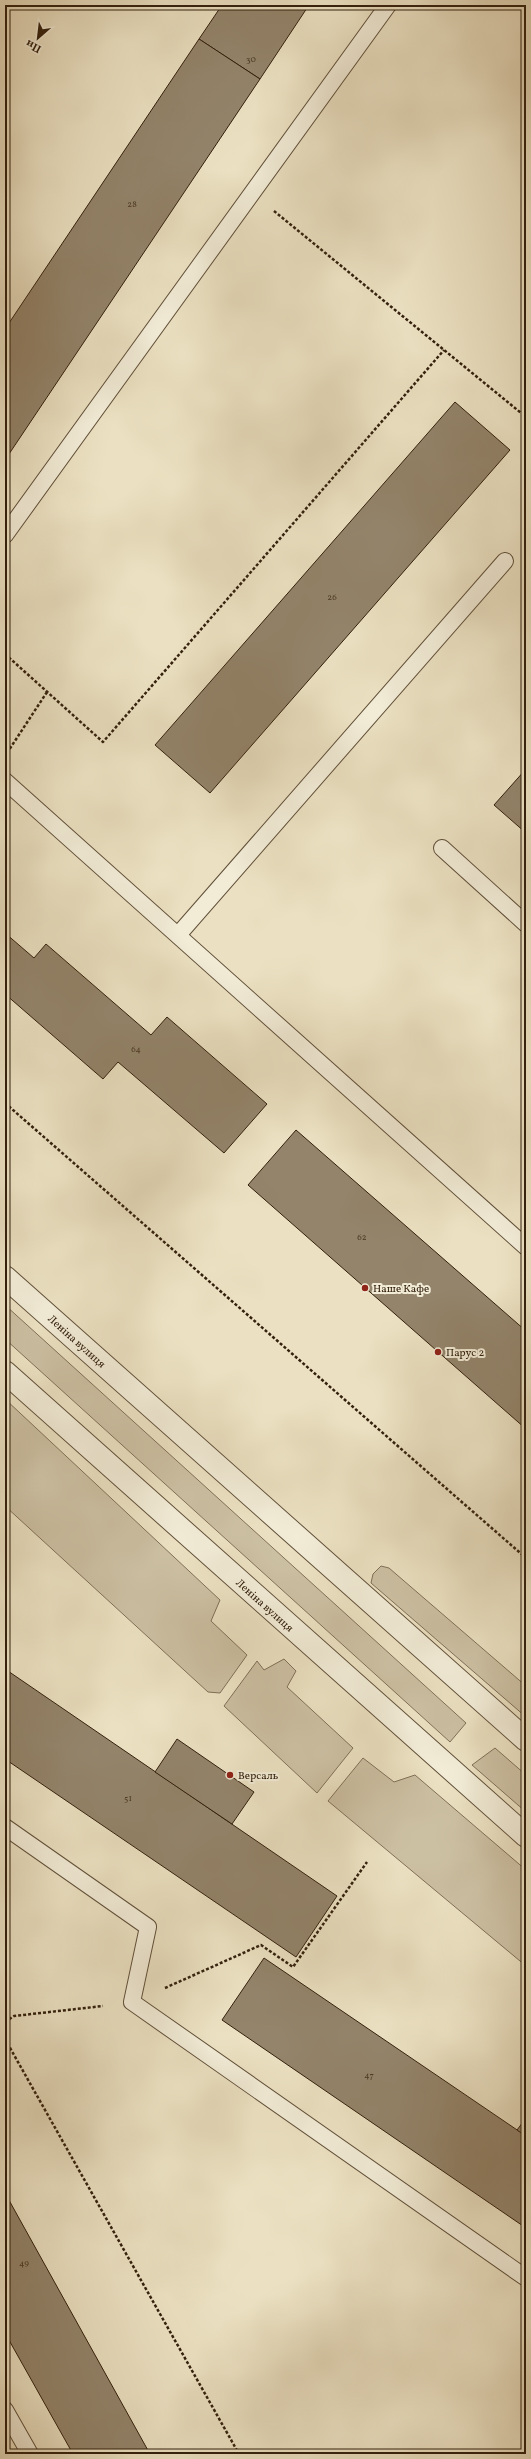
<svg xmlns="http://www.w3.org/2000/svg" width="531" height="2459" font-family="Vollkorn,serif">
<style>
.green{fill:#ccc0a3;stroke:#807058}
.building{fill:#93846b;stroke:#33200d}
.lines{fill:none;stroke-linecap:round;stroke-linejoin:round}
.service-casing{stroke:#61503a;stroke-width:18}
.tertiary-casing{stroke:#61503a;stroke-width:24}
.path{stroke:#33200d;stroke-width:2.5;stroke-dasharray:3 2;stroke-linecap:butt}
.service{stroke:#f2ecd7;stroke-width:16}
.tertiary{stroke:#f2ecd7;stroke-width:22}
.poi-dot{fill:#8f2418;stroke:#f2ecd7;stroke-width:1.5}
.labels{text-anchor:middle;stroke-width:4;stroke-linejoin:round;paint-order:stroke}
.number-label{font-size:9px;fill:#4b3924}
.poi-label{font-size:11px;fill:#33200d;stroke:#f2ecd7;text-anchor:start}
.street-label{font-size:11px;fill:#33200d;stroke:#f2ecd7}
</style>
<rect width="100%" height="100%" fill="#ebe1c2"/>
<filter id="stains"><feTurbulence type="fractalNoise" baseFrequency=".005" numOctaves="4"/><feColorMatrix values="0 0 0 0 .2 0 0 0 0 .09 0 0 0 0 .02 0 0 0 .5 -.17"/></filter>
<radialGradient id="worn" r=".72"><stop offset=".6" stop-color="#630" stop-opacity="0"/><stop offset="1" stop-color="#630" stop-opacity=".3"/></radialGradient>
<!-- green -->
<g class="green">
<path d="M5 1305 466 1723 450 1742 5 1339Z"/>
<path d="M5 1399 220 1600 211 1621 247 1655 220 1693 208 1692 5 1506Z"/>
<path d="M381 1566 389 1568 526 1686V1717L371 1583 373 1574Z"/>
<path d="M284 1659 296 1671 287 1687 353 1748 317 1793 224 1706 257 1661 264 1670Z"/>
<path d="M495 1748 526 1775V1812L472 1765Z"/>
<path d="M363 1758 394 1782 415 1775 526 1870V1966L328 1801Z"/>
</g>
<!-- building -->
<g class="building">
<path d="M222 5H309L260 79 199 39Z"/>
<path d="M199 39 260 79 5 460V329Z"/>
<path d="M455 402 510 450 210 793 155 745Z"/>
<path d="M526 769V833L494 805Z"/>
<path d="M5 933 34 958 46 944 151 1035 167 1017 267 1104 224 1153 118 1062 103 1079 5 994Z"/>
<path d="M296 1130 526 1331V1429L248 1185Z"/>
<path d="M5 1669 337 1896 296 1957 5 1759Z"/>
<path d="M177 1739 254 1792 232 1824 155 1772Z"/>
<path d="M264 1958 526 2136V2228L222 2020Z"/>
<path d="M526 2118V2136L517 2130Z"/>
<path d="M5 2193 150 2454H73L5 2333Z"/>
</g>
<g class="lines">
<!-- service casing -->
<g class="service-casing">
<g id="service">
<path d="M5 535 388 5"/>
<path d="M5 781 526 1247"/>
<path d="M442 848 526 924"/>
<path d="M178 935 505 561"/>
<path d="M5 1827 148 1927 132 2002 526 2278"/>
<path d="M5 2410 30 2454"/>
</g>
</g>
<!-- tertiary casing -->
<g class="tertiary-casing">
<g id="tertiary">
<path d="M5 1277 526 1740"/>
<path d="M5 1372 526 1836"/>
</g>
</g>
<!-- path -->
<g class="path">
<path d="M274 211 526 417"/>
<path d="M5 654 103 742 444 350"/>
<path d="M7 753 47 692"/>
<path d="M5 1103 526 1558"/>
<path d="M165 1988 261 1945 293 1967 367 1862"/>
<path d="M5 2022 14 2016 103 2006"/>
<path d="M5 2039 239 2454"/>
</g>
<!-- service -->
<use href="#service" class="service"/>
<!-- tertiary -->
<use href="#tertiary" class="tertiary"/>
</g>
<!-- markers -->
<g class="poi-dot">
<circle cx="365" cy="1288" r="4"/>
<circle cx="438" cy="1352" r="4"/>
<circle cx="230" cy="1775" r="4"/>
</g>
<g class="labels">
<!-- number labels -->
<g class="number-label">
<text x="251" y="62">30</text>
<text x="132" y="207">28</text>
<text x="332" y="600">26</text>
<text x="136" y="1052">64</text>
<text x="362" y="1240">62</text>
<text x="128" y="1801">51</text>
<text x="369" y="2078">47</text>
<text x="24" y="2266">49</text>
</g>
<!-- poi labels -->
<g class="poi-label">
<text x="373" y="1292">Наше Кафе</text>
<text x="446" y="1356">Парус 2</text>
<text x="238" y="1779">Версаль</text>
</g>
<!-- street labels -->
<g class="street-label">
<text transform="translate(77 1341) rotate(42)" y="4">Леніна вулиця</text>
<text transform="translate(265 1605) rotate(42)" y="4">Леніна вулиця</text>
</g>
</g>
<!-- margin -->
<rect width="531" height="2459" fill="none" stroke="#ebe1c2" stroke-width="20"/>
<rect x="6" y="6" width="519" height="2447" fill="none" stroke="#33200d" stroke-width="2"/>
<rect x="10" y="10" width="511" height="2439" fill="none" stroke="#33200d"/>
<!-- north arrow -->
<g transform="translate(38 38) rotate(208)" stroke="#f2ecd7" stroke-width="3" paint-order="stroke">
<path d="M0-3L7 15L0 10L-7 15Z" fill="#33200d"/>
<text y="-6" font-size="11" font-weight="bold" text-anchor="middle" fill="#33200d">Пн</text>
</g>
<rect width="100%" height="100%" filter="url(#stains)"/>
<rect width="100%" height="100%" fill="url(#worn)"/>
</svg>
